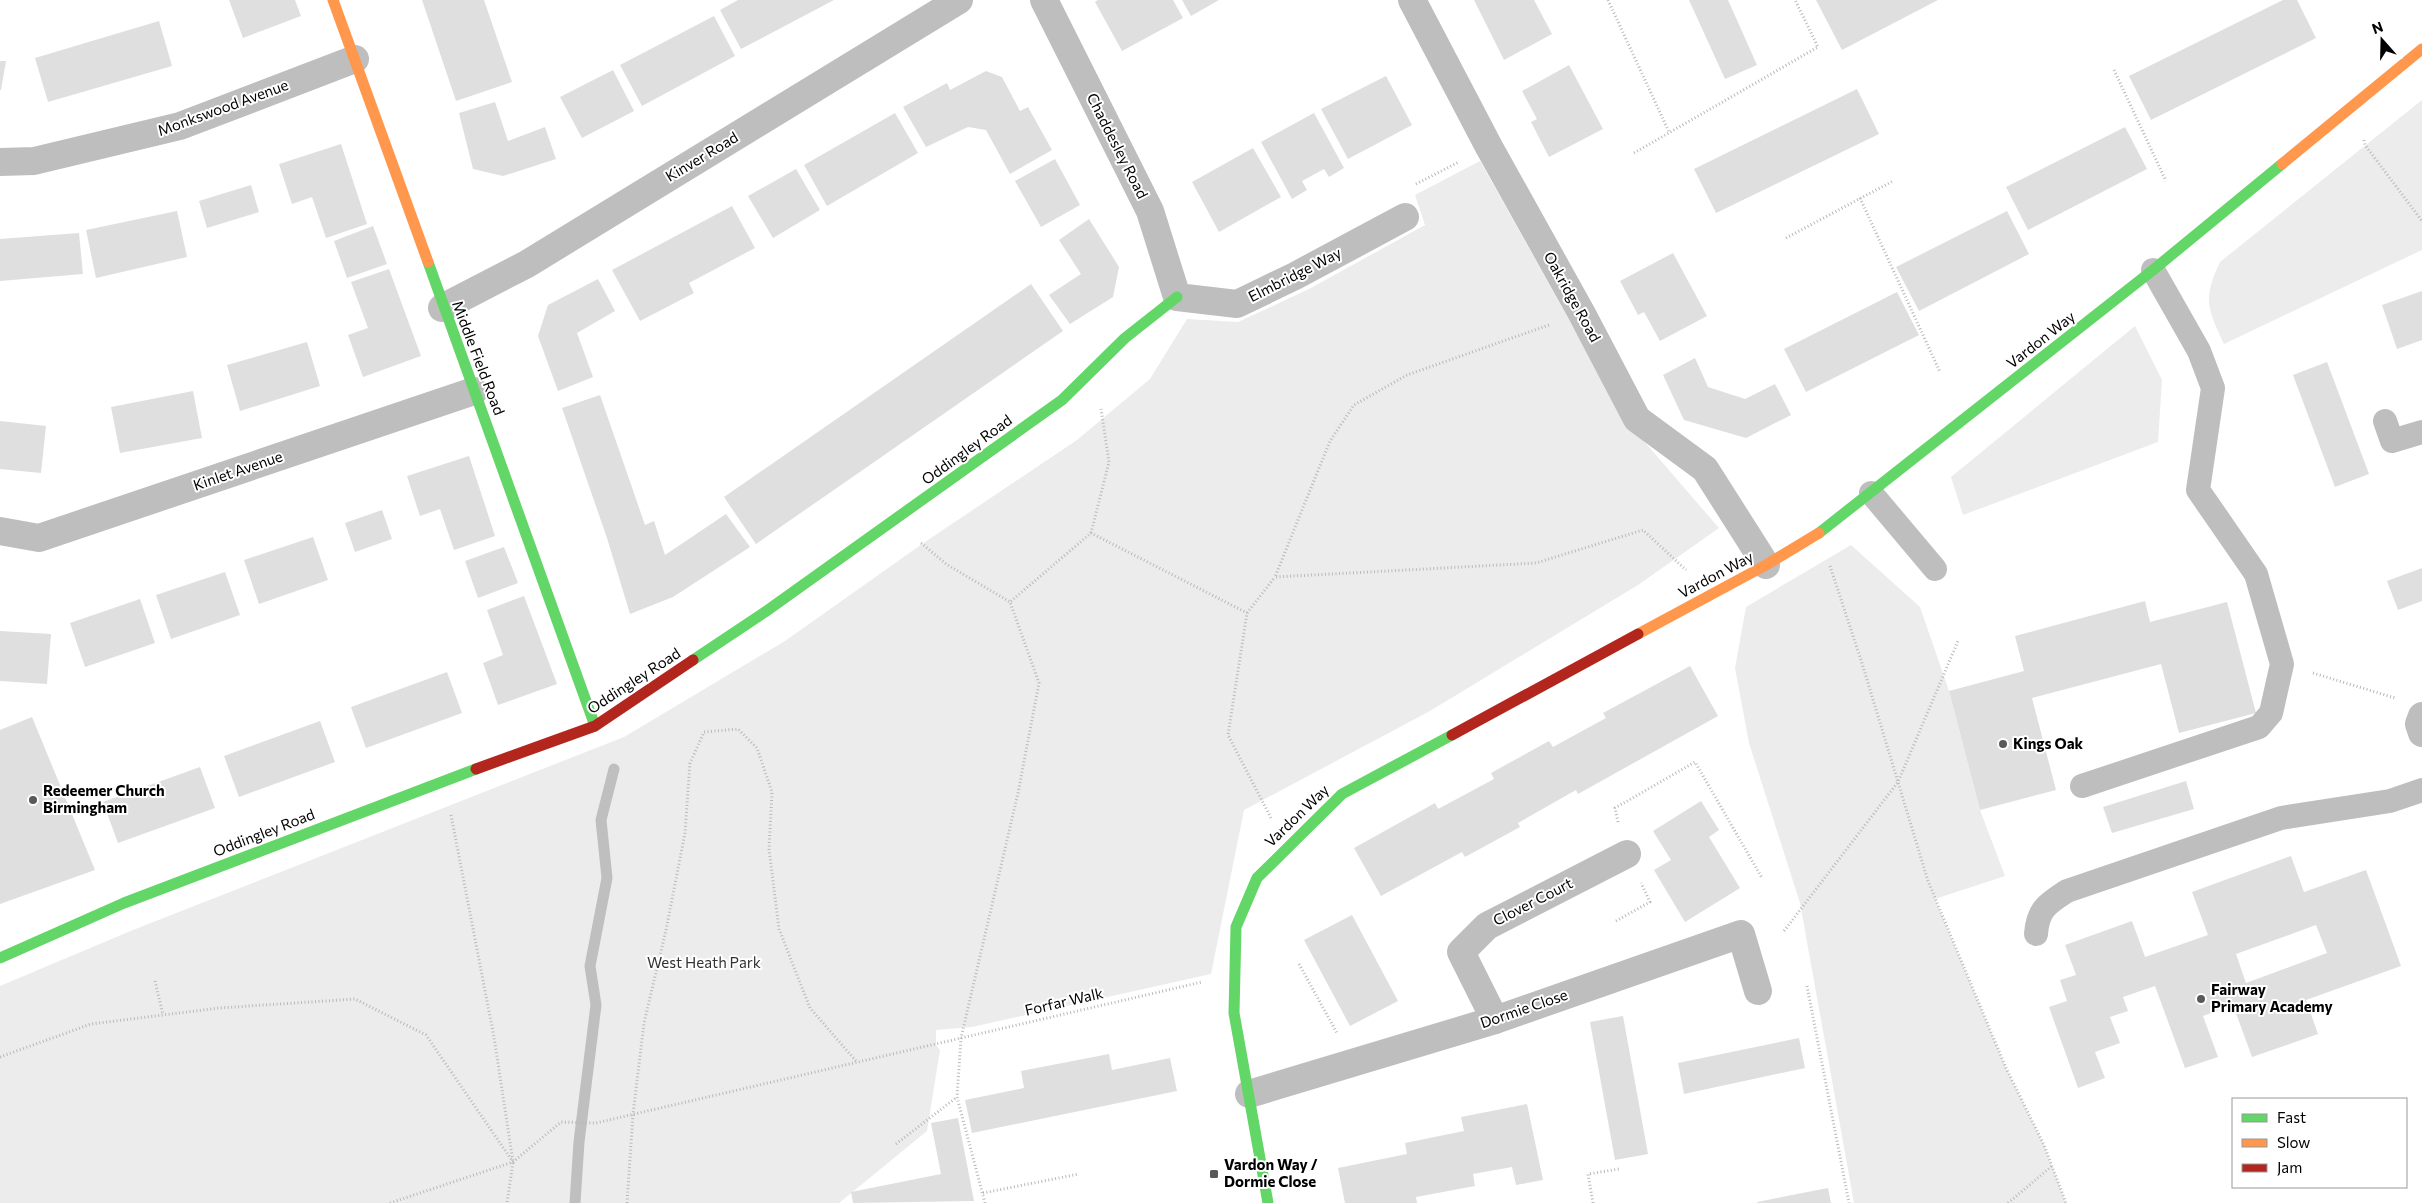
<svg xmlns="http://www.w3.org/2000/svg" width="2422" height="1203" font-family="Commissioner,sans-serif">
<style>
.green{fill:#ececec}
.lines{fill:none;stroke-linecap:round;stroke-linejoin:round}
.stream{stroke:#bfbfbf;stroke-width:11}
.building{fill:#dfdfdf;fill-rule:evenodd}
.path{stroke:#b9b9b9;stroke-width:3;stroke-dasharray:1 2.5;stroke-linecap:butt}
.lane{stroke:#bebebe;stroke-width:24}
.street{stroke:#bebebe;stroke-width:28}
.fast{stroke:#63d668;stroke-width:11}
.slow{stroke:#ff974d;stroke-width:11}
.jam{stroke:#b3261e;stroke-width:11}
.poi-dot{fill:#595959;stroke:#fff;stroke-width:2}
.labels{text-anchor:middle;stroke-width:4;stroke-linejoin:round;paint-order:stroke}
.street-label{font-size:15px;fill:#000;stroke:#fff}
.poi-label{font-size:15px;font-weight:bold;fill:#000;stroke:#fff;text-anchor:start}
.park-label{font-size:15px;fill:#333;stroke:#fff}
</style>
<rect width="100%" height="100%" fill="#fff"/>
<!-- green -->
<g class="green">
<path d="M2422 100V250L2224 344C2208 309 2202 300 2220 262Z"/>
<path d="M1480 161 1624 418 1719 528 1638 585 1430 711 1244 810 1211 974 972 1027 936 1030V1045L940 1050 927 1131 839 1203H0V986L133 930 624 737 785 641 922 544 1077 440 1150 379 1187 319 1238 322 1309 289 1425 225 1415 195Z"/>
<path d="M2135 326 2162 380 2158 442 1963 515 1951 477Z"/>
<path d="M1851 545 1920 607 1949 691 1980 810 2005 876 1935 899 2006 1068 2044 1145 2066 1203H1854L1800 903 1749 743 1735 668 1746 607Z"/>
</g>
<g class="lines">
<!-- stream -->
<path class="stream" d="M575 1203 579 1142 596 1005 590 966 607 878 601 820 614 769"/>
</g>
<!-- building -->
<g class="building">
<path d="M229 0H295L301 16 243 38Z"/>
<path d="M422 0H484L512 82 456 101Z"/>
<path d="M738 0H834L741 49 720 10Z"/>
<path d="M1098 0H1173L1183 18 1122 51 1095 2Z"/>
<path d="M1182 0H1219L1191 16Z"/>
<path d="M1474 0H1534L1552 34 1504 60Z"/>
<path d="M1689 0H1728L1757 65 1725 79Z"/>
<path d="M1816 0H1938L1842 50Z"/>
<path d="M2283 0H2297L2316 38 2151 120 2129 76Z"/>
<path d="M714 16 735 56 642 106 620 65Z"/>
<path d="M159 21 172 66 48 102 35 58Z"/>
<path d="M0 61H6L1 90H0Z"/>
<path d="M1569 65 1603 129 1549 157 1531 122 1537 119 1522 91Z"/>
<path d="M613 70 634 111 582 138 560 97Z"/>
<path d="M986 71 1002 77 1020 111 1028 107 1052 150 1010 174 986 130 968 127 926 147 903 107 947 83 950 90Z"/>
<path d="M1386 76 1412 125 1348 159 1321 109Z"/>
<path d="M1857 89 1879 134 1716 213 1694 169Z"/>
<path d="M495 102 508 141 545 127 556 159 503 176 473 169 459 113Z"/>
<path d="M895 113 918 153 827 206 804 165Z"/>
<path d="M1314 113 1344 168 1329 177 1324 169 1302 181 1307 190 1292 199 1261 142Z"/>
<path d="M2125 127 2147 169 2028 230 2006 187Z"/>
<path d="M341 144 367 224 326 238 312 197 292 204 279 164Z"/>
<path d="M1253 148 1281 197 1219 232 1192 182Z"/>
<path d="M1055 159 1080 205 1041 227 1015 181Z"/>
<path d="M796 169 820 210 773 238 748 196Z"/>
<path d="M251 185 259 212 207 228 199 201Z"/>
<path d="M732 206 755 248 689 283 694 293 640 321 612 270Z"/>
<path d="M177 211 187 257 96 278 86 230Z"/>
<path d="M2007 211 2029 254 1919 311 1896 267Z"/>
<path d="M1089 219 1119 267 1113 297 1070 324 1049 295 1081 274 1059 240Z"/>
<path d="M373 226 387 264 347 278 334 241Z"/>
<path d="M79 233 83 274 0 281V239Z"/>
<path d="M1673 253 1707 316 1660 341 1644 312 1638 315 1620 281Z"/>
<path d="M389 269 421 356 363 377 348 335 368 328 351 282Z"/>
<path d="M598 279 615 311 577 333 593 377 558 391 538 336 548 305Z"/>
<path d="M1031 284 1063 331 756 544 724 497Z"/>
<path d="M2422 291V340L2397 349 2382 305Z"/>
<path d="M1897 292 1919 335 1806 392 1784 349Z"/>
<path d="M307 342 320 386 240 411 227 365Z"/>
<path d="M1695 358 1708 387 1745 399 1775 384 1791 415 1746 438 1684 420 1663 375Z"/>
<path d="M2327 362 2369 474 2335 487 2293 375Z"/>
<path d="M193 391 202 438 120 453 111 407Z"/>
<path d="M600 395 645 525 654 521 665 555 726 514 750 547 673 597 630 614 607 538 562 408Z"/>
<path d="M0 421 46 426 41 473 0 469Z"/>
<path d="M469 456 495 536 454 550 440 509 420 516 407 476Z"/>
<path d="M382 510 392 539 355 552 345 523Z"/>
<path d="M313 537 328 580 259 604 244 560Z"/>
<path d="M504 547 518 583 478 598 465 561Z"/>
<path d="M2422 568V601L2398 610 2387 581Z"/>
<path d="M225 572 240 615 171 639 156 595Z"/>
<path d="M524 596 557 684 498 705 483 663 503 655 487 610Z"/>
<path d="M140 599 155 643 85 667 70 623Z"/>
<path d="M2145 601 2150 622 2227 602 2256 713 2179 733 2161 664 2032 698 2056 790 1980 810 1949 691 2024 671 2015 636Z"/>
<path d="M0 631 51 634 47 684 0 681Z"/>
<path d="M1690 666 1718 716 1578 794 1576 790 1518 823 1520 827 1465 857 1462 852 1381 896 1354 848 1435 803 1438 809 1494 779 1491 773 1549 741 1553 747 1606 718 1603 713Z"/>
<path d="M447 672 462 713 366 748 351 707Z"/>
<path d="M32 717 95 870 0 904V730Z"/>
<path d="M320 721 335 762 239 797 224 756Z"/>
<path d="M200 767 215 808 118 843 103 802Z"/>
<path d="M2186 781 2194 809 2112 833 2103 807Z"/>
<path d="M1701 801 1719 830 1709 837 1740 888 1685 922 1654 870 1671 860 1653 831Z"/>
<path d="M2291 856 2304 892 2366 870 2401 966 2306 1000 2318 1034 2252 1057 2233 1005 2203 1016 2218 1057 2185 1068 2155 986 2123 997 2128 1011 2110 1017 2120 1043 2095 1052 2105 1078 2078 1088 2049 1007 2067 1001 2060 980 2076 975 2065 945 2132 921 2145 957 2208 935 2192 892ZM2316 925 2327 953 2246 983 2236 954Z"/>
<path d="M1352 915 1398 1001 1350 1026 1304 940Z"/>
<path d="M1623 1016 1648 1154 1615 1160 1590 1022Z"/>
<path d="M1799 1038 1805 1068 1684 1094 1678 1063Z"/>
<path d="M1109 1054 1112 1070 1170 1058 1177 1091 972 1133 965 1100 1024 1088 1021 1071Z"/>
<path d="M1527 1104 1543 1180 1516 1185 1512 1167 1473 1174 1475 1186 1416 1197 1417 1203H1345L1338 1168 1407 1154 1405 1143 1464 1131 1461 1117Z"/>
<path d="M958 1118 974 1201 853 1203 851 1192 941 1174 931 1123Z"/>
<path d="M1828 1188 1831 1203H1757V1202Z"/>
</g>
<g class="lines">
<!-- path -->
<g class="path">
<path d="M1608 0 1669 132"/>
<path d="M2114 70 2166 181"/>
<path d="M2364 140 2365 145 2422 221"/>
<path d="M1634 153 1818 47 1795 0"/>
<path d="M1416 184 1459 162"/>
<path d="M1860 198 1940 372"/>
<path d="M1786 238 1893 181"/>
<path d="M1549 325 1407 375 1354 405 1330 441 1275 577 1536 563 1643 530 1686 570"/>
<path d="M1091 533 1109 462 1101 409"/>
<path d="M921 543 946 564 1010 602"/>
<path d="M1830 566 1861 660 1928 881 2006 1068 2044 1145 2066 1203"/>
<path d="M2313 673 2395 698"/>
<path d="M451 815 494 1037 513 1162 507 1203"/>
<path d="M1271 818 1228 735 1247 613 1275 577"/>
<path d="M1618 822 1615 808 1695 762 1762 878"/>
<path d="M1616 921 1650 902 1641 883"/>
<path d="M1784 931 1898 782 1958 641"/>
<path d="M1299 964 1337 1033"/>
<path d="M155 981 163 1015"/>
<path d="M1807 986 1849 1203"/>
<path d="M0 1057 91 1024 219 1008 355 999 426 1035 513 1162"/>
<path d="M896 1144 957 1097"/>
<path d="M983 1193 1079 1174"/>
<path d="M390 1203 513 1162 561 1122 596 1123 1202 982"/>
<path d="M627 1203 633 1114 644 1023 666 930 685 833 690 763 704 732 738 729 757 748 772 792 769 849 779 929 810 1008 856 1061"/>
<path d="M985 1203 957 1097 961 1038 1018 793 1039 683 1010 602 1091 533 1247 613"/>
<path d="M1593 1203 1588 1174 1619 1169"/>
<path d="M2008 1203 2052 1166"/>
</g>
<!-- lane -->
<g class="lane">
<path d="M2385 421 2392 441 2422 432"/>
<path d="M1871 493 1935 569"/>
<path d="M2082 786 2259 727 2271 713 2282 664 2256 574 2198 490 2213 388 2199 351 2153 270"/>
<path d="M2036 934C2038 909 2047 904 2067 891L2281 818 2390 801 2422 790"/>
</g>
<!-- street -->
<g class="street">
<path d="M1044 0 1150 211 1177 297 1237 304 1295 276 1405 217"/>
<path d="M1412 0 1489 147 1582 314 1637 419 1705 469 1766 565"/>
<path d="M0 162 34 161 180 126 355 59"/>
<path d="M442 308 527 264 959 0"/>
<path d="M0 531 39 538 474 391"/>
<path d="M2422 716 2419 724 2422 733"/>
<path d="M1495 1020 1461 952 1487 926 1627 854"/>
<path d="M1249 1094 1495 1020 1741 934 1758 991"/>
</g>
<!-- fast -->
<g class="fast">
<path d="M428 262 595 726"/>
<path d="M1819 533 2153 270 2282 164"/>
<path d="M693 660 765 612 1062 400 1125 338 1177 297"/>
<path d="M0 958 124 903 476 769"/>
<path d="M1268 1203 1234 1013 1236 927 1257 878 1342 794 1452 735"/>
</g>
<!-- slow -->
<g class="slow">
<path d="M333 0 428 262"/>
<path d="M2282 164 2422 49"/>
<path d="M1638 634 1766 565 1819 533"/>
</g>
<!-- jam -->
<g class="jam">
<path d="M1452 735 1638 634"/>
<path d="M476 769 595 726 693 660"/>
</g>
</g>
<!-- markers -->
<g class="poi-dot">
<circle cx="2003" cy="744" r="5"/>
<circle cx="33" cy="800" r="5"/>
<circle cx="2201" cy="999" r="5"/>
<rect x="1209" y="1169" width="10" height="10" rx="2.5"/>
</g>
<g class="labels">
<!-- street labels -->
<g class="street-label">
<text transform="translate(223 108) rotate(-20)" y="5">Monkswood Avenue</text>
<text transform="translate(1117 146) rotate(63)" y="5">Chaddesley Road</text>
<text transform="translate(702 157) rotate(-31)" y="5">Kinver Road</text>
<text transform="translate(1295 275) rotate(-27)" y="5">Elmbridge Way</text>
<text transform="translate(1572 297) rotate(61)" y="5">Oakridge Road</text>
<text transform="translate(2041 340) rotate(-38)" y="5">Vardon Way</text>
<text transform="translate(478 358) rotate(69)" y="5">Middle Field Road</text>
<text transform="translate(967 450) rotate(-36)" y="5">Oddingley Road</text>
<text transform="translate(238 471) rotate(-19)" y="5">Kinlet Avenue</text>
<text transform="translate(1716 575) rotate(-28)" y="5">Vardon Way</text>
<text transform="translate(634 681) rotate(-33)" y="5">Oddingley Road</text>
<text transform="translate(1297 816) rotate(-44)" y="5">Vardon Way</text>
<text transform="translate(264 833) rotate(-21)" y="5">Oddingley Road</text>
<text transform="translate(1533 902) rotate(-27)" y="5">Clover Court</text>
<text transform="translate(1064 1002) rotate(-13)" y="5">Forfar Walk</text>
<text transform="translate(1524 1009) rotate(-19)" y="5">Dormie Close</text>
</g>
<!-- poi labels -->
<g class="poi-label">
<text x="2013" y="749">Kings Oak</text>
<text x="43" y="796">Redeemer Church<tspan x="43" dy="17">Birmingham</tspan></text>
<text x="2211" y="995">Fairway<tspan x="2211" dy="17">Primary Academy</tspan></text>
<text x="1224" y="1170">Vardon Way /<tspan x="1224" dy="17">Dormie Close</tspan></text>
</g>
<!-- park labels -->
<g class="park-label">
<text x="704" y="968">West Heath Park</text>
</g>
</g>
<!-- legend -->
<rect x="2232" y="1098" width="175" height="90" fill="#ffffff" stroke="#999999"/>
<rect x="2242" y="1114" width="25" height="8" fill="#63d668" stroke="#999999"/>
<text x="2277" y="1123" font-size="15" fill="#000000">Fast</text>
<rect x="2242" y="1139" width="25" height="8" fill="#ff974d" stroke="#999999"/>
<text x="2277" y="1148" font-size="15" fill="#000000">Slow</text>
<rect x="2242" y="1164" width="25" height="8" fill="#b3261e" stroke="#999999"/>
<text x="2277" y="1173" font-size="15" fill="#000000">Jam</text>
<!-- north arrow -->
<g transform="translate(2382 40) rotate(340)" stroke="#ffffff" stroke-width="4" paint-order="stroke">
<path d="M0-4L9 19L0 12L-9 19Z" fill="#000000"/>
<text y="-8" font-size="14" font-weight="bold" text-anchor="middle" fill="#000000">N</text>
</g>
</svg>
